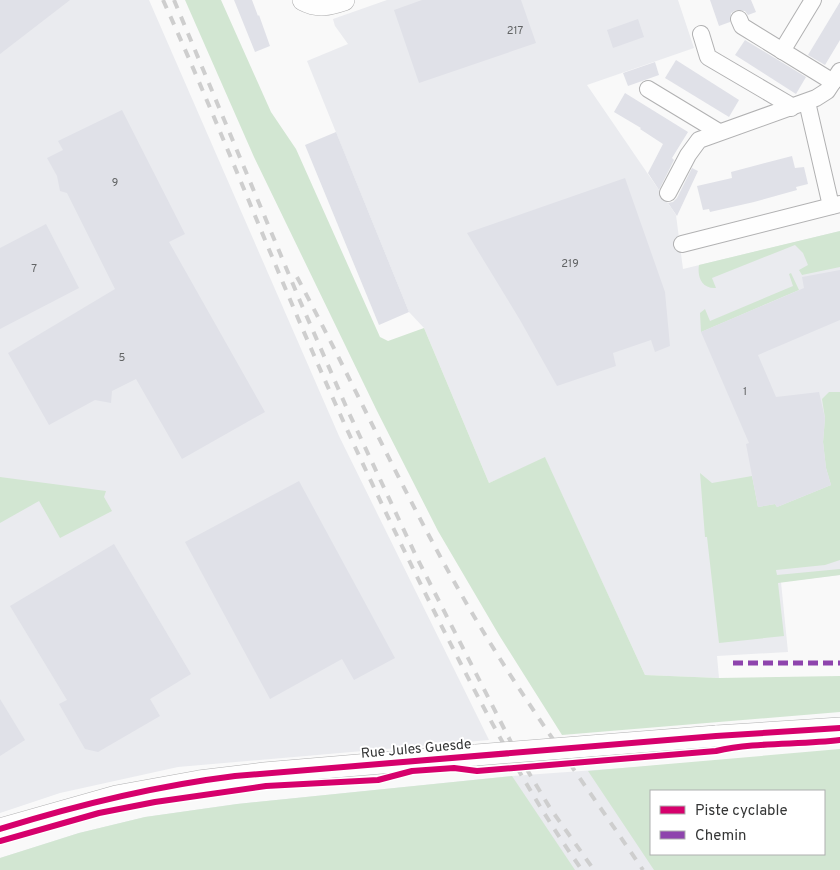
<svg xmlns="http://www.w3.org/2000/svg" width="840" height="870" font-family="Overpass,sans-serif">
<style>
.built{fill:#eaebef}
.green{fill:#d2e6d2;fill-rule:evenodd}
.building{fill:#e0e1e8}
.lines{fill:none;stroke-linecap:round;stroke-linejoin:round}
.minor-casing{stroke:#b1b1b2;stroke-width:18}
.tertiary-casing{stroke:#b1b1b2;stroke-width:22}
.minor{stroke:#fefefe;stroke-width:16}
.tertiary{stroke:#fefefe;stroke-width:21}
.rail{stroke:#cecece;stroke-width:4;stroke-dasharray:9 9;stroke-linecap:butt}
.tertiary-bridge-casing{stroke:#b1b1b2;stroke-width:22;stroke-linecap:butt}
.tertiary-bridge{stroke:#fefefe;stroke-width:21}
.quiet{stroke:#8e44ad;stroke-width:5;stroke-dasharray:10 5;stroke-linecap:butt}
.cycleway-casing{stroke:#fff;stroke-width:9}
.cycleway{stroke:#d6006c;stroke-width:6}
.labels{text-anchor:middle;stroke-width:4;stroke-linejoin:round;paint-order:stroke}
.number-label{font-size:11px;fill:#626465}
.street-label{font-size:14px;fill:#353636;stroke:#fff}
</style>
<rect width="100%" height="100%" fill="#f9f9f9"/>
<!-- built -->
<g class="built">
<path d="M0 0H149L339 436 489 740 178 767 60 793 0 813Z"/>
<path d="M387 0H678L694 48 587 85 676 215 683 269 840 231V575L781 582 788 652 717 656 719 678 645 675 545 458 489 483 424 328 409 312 307 61 348 44 335 26 333 19Z"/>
<path d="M706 762 651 791V854L767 870H0V858L79 833 145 817 237 804 512 776Z"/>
</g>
<!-- green -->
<g class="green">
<path d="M185 0H221L271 112 296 149 380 337 388 341 424 328 489 483 545 457 645 675 719 678 840 676V712L562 735 499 635 438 531 377 411 254 157Z"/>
<path d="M840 231V267L802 275 799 270 808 265 803 253 795 245 712 278 716 288C702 289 697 277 699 265Z"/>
<path d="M791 273 799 290 701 332 700 313 705 309 710 321 793 286 789 274Z"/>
<path d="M829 392H840V560L825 565 776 570 777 575 840 569V575L778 583 784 636 719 643 707 537H705L700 473 712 483 752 476 758 507 775 504 777 507 831 485 826 468 823 442 825 418 822 399Z"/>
<path d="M0 477 106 491 104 497 112 511 60 538 39 501 0 523Z"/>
<path d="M840 749V870H654L588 771ZM824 791V854H651V791Z"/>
<path d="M512 776 575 870H0V858L79 833 145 817 237 804Z"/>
</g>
<!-- building -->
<g class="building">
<path d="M0 0H70L0 54Z"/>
<path d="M234 0H252L258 16 259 15 270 46 255 52Z"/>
<path d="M422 0H521L536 43 419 83 394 10Z"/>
<path d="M710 0H751L756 12 748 15 745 11 736 10 731 13 730 22 719 26Z"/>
<path d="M840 2V40L825 65 808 55Z"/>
<path d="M638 19 644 37 613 48 607 30Z"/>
<path d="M745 40 806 77 796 94 735 55Z"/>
<path d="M676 60 739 100 729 117 665 78Z"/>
<path d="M655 62 659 75 628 86 623 73Z"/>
<path d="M625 93 688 132 672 158 674 160 659 190 648 173 663 144 640 129 641 128 614 112Z"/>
<path d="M122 110 185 234 169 242 265 412 182 459 136 379 112 391 111 403 95 400 49 425 8 353 115 289 67 193 60 191 57 176 47 158 63 150 58 141Z"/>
<path d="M336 132 409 312 379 325 305 145Z"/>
<path d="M792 156 795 168 804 167 808 184 796 187 797 190 754 202 710 212 709 209 703 210 697 186 732 178 731 172Z"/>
<path d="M692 168 698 171 677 216 668 203 673 202 677 198Z"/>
<path d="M625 178 665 292 670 346 655 352 651 340 613 353 616 366 557 386 520 320 467 233Z"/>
<path d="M46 224 79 288 0 329V248Z"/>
<path d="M840 270V320L758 355 776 397 819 392 825 418 823 442 826 468 831 485 777 507 775 504 758 507 746 444 749 443 701 332 804 288 802 277Z"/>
<path d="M299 481 395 658 354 680 342 659 270 699 185 542Z"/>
<path d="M114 544 191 674 150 699 160 716 98 752 85 749 59 704 67 700 10 606Z"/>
<path d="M0 699 25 740 0 756Z"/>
</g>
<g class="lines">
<!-- minor casing -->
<g class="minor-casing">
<g id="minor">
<path d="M739 19 742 26 833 82"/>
<path d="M701 34 708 57 788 104 791 108"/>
<path d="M782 51 813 0"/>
<path d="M648 89 719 132"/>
<path d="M807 102 831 206"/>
<path d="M668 193 688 155 699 140 816 98 827 91 840 71"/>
<path d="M682 244 840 204"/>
</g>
</g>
<!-- tertiary casing -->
<g class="tertiary-casing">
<g id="tertiary">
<path d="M303 0C318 8 329 5 344 0"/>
<path d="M716 736 840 728"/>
<path d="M0 829 116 796 199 781 264 773 476 755"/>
</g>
</g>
<!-- minor -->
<use href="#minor" class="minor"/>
<!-- tertiary -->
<use href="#tertiary" class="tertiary"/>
<!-- rail -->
<g class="rail">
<path d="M163 0C216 117 262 236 313 353 352 443 394 531 437 617 481 704 526 791 582 870"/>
<path d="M174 0 300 301 348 411 417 558 514 748 550 808 594 870"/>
<path d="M297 277C359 393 413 515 481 628 531 711 589 790 643 870"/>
</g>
<!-- tertiary-bridge casing -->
<g class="tertiary-bridge-casing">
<path id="tertiary-bridge" d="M476 755 716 736"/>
</g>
<!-- tertiary-bridge -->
<use href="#tertiary-bridge" class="tertiary-bridge"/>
<!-- quiet -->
<path class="quiet" d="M733 663H840"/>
<!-- cycleway casing -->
<g class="cycleway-casing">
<g id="cycleway">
<path d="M0 829C77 805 155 786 235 776L716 736 840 728"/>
<path d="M0 841 99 813 155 802 266 786 378 780 412 771 454 768 477 771 716 751C755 742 799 745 840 740"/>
</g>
</g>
<!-- cycleway -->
<use href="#cycleway" class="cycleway"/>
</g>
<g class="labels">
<!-- number labels -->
<g class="number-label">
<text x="515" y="34">217</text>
<text x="115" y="186">9</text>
<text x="570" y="267">219</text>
<text x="34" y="272">7</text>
<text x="122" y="361">5</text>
<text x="745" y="395">1</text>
</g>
<!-- street labels -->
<g class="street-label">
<text transform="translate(416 748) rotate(-5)" y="5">Rue Jules Guesde</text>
</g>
</g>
<!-- legend -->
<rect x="650" y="790" width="175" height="65" fill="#ffffff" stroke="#aeafaf"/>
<rect x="660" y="806" width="25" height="8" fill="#d6006c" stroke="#aeafaf"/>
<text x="695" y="815" font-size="15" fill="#353636">Piste cyclable</text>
<rect x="660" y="831" width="25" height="8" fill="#8e44ad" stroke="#aeafaf"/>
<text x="695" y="840" font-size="15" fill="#353636">Chemin</text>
</svg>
